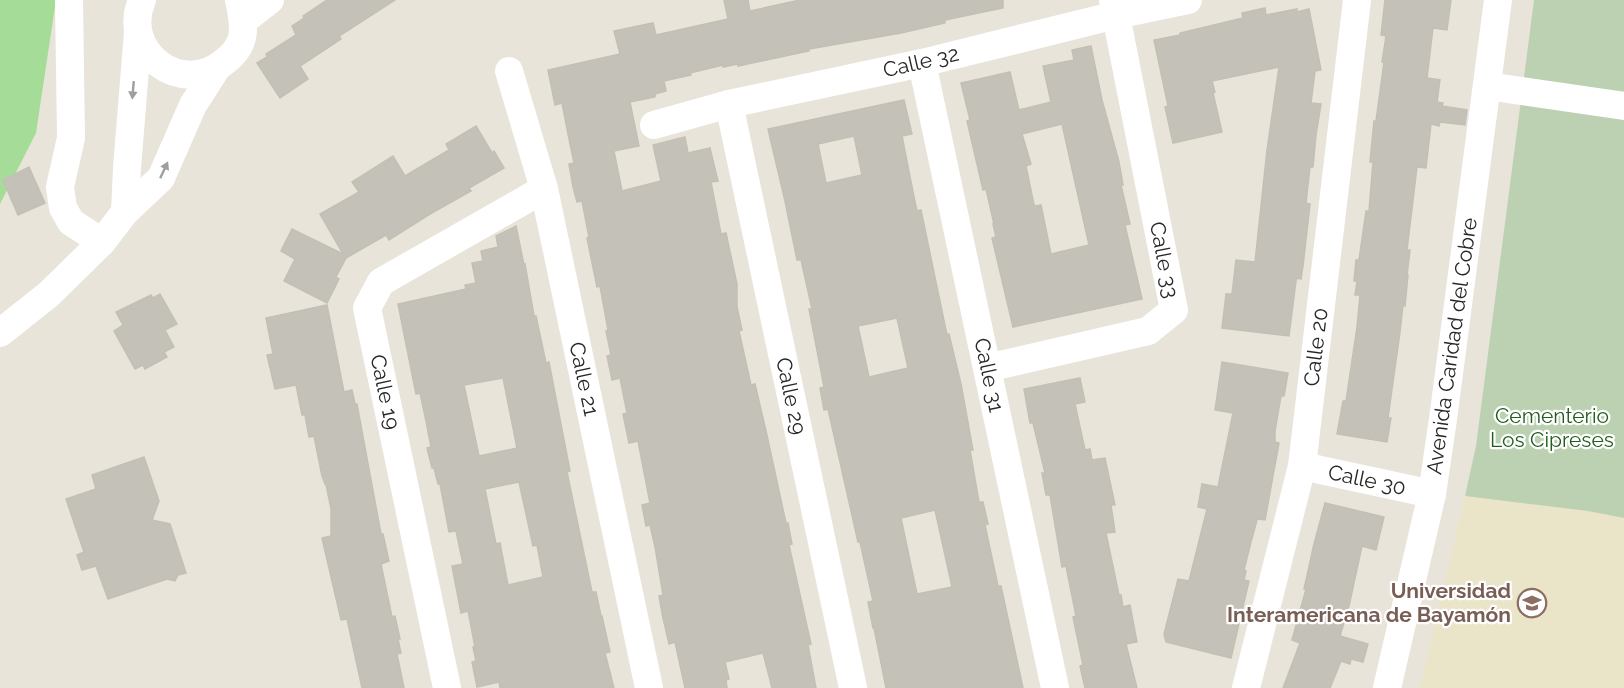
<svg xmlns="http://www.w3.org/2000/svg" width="1624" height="688" font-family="Raleway,sans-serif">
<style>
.education{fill:#eae4c9}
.green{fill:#a5dc98}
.cemetery{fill:#bcd1b1}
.building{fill:#c4c1b9;stroke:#c3c0b3;stroke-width:1.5;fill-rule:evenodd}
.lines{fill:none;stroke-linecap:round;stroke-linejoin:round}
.minor{stroke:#fff;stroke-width:28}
.oneway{fill:#9e9e9e}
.labels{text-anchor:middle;stroke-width:4.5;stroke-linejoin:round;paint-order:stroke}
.street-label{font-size:21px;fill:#272727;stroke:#fff}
.park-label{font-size:21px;fill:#215d1d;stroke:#fff}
.education-label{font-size:21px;font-weight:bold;fill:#785e54;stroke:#fff;text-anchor:end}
</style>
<rect width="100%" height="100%" fill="#e9e4d9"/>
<!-- education -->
<path class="education" d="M1465 496 1588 511 1624 518V688H1420Z"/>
<!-- green -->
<path class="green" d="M0 0H56L36 133 0 204Z"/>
<!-- cemetery -->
<path class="cemetery" d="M1534 0H1624V518L1588 511 1465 496 1476 446Z"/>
<!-- building -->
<g class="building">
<path d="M327 0H395L339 36 341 39 300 66 308 79 280 98 257 63 267 57 266 54 296 35 292 26 304 18 303 16Z"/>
<path d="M724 0H748L750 11 800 0H1003V8L945 20V23L901 33 809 49V51L738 66V64L723 67V65L690 73 691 75 664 81 666 91 655 94V97L630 102 639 146 614 151 622 191 661 181 653 145 685 137 688 153 710 148 718 181 711 182 721 234 726 233 737 284V307L742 330 739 331 751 385 755 384 766 431 786 523H788L792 544 789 545 811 644 808 645 816 688H772L763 653 725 662 729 679 726 680 727 688H685L675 642 669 644 663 618 659 596 663 595 655 547 650 525 646 526 642 505 650 503 638 441 629 443 623 414 627 413 620 378 612 380 607 356 611 355 606 331 608 330 600 286 597 287 587 238 589 237 582 201 577 202 573 187 569 164 574 163 568 134 562 103 555 105 548 70 620 54 614 31 653 23 656 35 728 19Z"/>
<path d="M1385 0H1451L1447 30 1433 28 1427 78 1440 80 1437 102 1443 103 1442 106 1467 110 1465 125 1440 122 1439 126 1431 124 1426 168 1417 167 1407 250H1410L1407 275H1408L1405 306 1403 305 1400 332 1388 418H1391L1387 442 1337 434 1343 401H1346L1357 327 1360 295H1355L1357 281H1354L1356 260H1359L1366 211H1369L1373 162H1370L1374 121H1376L1384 62H1382L1386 36 1381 35Z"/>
<path d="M1265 8 1266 15 1297 9V12L1309 9 1321 70 1315 71 1311 103 1321 104 1316 135 1313 167H1310L1306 203 1310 204 1303 266 1301 279 1297 278 1296 281 1289 336 1222 328 1226 294H1232L1236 260 1255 262 1267 150 1279 67 1212 81 1215 92 1213 93 1222 132 1173 143 1165 107 1168 106 1154 40 1180 35V33L1243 18 1242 13Z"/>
<path d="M1091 46 1102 100 1119 162 1123 185H1121L1130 224 1125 225 1142 299 1013 327 992 238 996 237 993 224H994L986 189 983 190 967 121 970 120 961 83 1010 72 1019 110 1051 102 1043 66 1074 60 1072 50ZM1062 124 1089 245 1051 254 1041 205 1036 206 1034 205 1026 166 1031 164 1022 134Z"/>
<path d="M904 100 912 134 902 136 914 197 917 211 921 210 947 335 949 334 961 384 973 450H970L979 502H983L988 524 985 525 998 586H1001L1023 688H886L874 628H873L868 602 873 601 860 542H858L828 409 824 410 820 388 824 387 809 309H812L801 260H797L785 201 768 129ZM854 136 862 175 826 183 818 144ZM897 318 908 368 869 377 858 326ZM935 510 952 587 917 594 901 518Z"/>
<path d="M476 126 492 153 494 151 504 168 469 188 471 191 430 214 389 240 386 235 346 258 336 277 339 279 327 303 284 281 295 259 281 251 292 229 343 254 320 214 359 192 352 182 393 156 405 176 449 150 446 144Z"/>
<path d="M29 167 45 203 18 215 3 180Z"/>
<path d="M516 226 524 265 525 264 534 316H536L546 363 549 362 570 471 567 472 592 592H596L601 616H602L610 652 605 653 614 688H500L499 682 477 687 472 662 476 661 473 647H475L468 611 461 613 452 566 463 564 456 531 449 532 440 484H438L434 468H432L427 448 431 447 426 421 420 393 416 394 398 304 466 289 465 285 476 283 472 263 483 261 481 251 498 247 496 236ZM503 378 517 448 479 456 464 385ZM519 482 533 546 537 545 543 577 508 585 500 543 496 544 485 489Z"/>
<path d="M160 294 177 324 165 330 174 347 164 352 167 357 145 369 143 365 135 369 114 331 123 325 116 312 151 295 153 298Z"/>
<path d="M327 305 344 392 352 390 355 404H357L381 534H383L389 561 381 564 392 617 395 616 400 639H398L401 653 397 654 404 688H362L347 619 341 620 322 538 331 536V509L326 484H325L322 476 314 436 309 437 305 415H302L296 385 275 389 267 355 273 354 266 318Z"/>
<path d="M1222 362 1288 373 1284 396H1281L1275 431V442L1279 443 1265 520 1258 519 1257 520 1251 542 1244 570 1246 571 1244 580 1249 581 1231 658 1166 642 1164 634 1178 579 1189 581 1207 509 1198 507 1202 484 1218 487 1233 413 1215 410Z"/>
<path d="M1080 378 1085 402 1075 404 1085 450 1090 449 1092 460 1105 458 1115 505H1111L1115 532 1106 533 1119 595H1121L1123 607 1130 605 1137 642 1126 644 1137 688H1085L1080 666 1083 665 1073 617 1076 616 1066 566 1062 567 1050 495H1046L1042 473H1045L1033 423H1030L1024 389Z"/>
<path d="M144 457 159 501 152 520 170 524 186 573 178 575 175 581 167 579 108 599 96 566 82 570 77 555 84 552 66 499 96 489 92 475Z"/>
<path d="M1325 503 1384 517 1376 550 1362 546 1349 606 1340 636 1368 644 1363 662 1351 659 1350 664 1341 661 1330 688H1283L1300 643 1292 640 1306 589H1304L1314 544Z"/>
</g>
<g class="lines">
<!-- minor -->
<g class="minor">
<path d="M69 0 71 138 60 187 63 208 71 222 102 242"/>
<path d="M142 0C120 51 181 98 224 62 232 56 240 47 242 37 245 25 241 12 239 0"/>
<path d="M243 21 270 0"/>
<path d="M922 63 1055 688"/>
<path d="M509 71 544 189 649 688"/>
<path d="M1487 86 1624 106"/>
<path d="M729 104 853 688"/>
<path d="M654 125 729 104 922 63 1116 15 1188 0"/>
<path d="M125 212 127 168 138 32"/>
<path d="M0 333 49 294 102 242 125 212 161 178 193 105 216 69"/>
<path d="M987 368 1148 331 1174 310 1113 0"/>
<path d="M1302 466 1432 494"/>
<path d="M447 688 367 308 381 282 544 189"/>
<path d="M1246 688 1302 466 1357 0"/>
<path d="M1387 688 1432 494 1443 419 1498 0"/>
</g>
</g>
<!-- one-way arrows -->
<defs><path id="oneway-solid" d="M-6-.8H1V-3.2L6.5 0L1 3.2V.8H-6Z" transform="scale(1.5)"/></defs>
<g class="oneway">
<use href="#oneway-solid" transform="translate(133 90) rotate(95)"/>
<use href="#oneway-solid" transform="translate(164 170) rotate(-65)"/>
</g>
<!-- icons -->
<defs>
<g id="university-ring" transform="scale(1.5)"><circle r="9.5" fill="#fff" stroke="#8d6e63" stroke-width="1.5"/><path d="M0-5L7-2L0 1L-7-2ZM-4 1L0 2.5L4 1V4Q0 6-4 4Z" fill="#8d6e63"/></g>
</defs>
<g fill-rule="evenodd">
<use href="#university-ring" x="1532" y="603"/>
</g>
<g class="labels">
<!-- street labels -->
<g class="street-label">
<text transform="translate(921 62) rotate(-13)" y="7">Calle 32</text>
<text transform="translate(1164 260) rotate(79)" y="7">Calle 33</text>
<text transform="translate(1452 346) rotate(-82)" y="7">Avenida Caridad del Cobre</text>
<text transform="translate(1316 347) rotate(-83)" y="7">Calle 20</text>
<text transform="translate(989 375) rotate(78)" y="7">Calle 31</text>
<text transform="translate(584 379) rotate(78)" y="7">Calle 21</text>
<text transform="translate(385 392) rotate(78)" y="7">Calle 19</text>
<text transform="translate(791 396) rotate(78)" y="7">Calle 29</text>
<text transform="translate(1367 480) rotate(12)" y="7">Calle 30</text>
</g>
<!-- park labels -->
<g class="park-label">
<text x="1552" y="423">Cementerio<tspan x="1552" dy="24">Los Cipreses</tspan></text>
</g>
<!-- education labels -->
<g class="education-label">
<text x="1511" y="598">Universidad<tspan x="1511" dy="24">Interamericana de Bayamón</tspan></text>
</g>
</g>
</svg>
